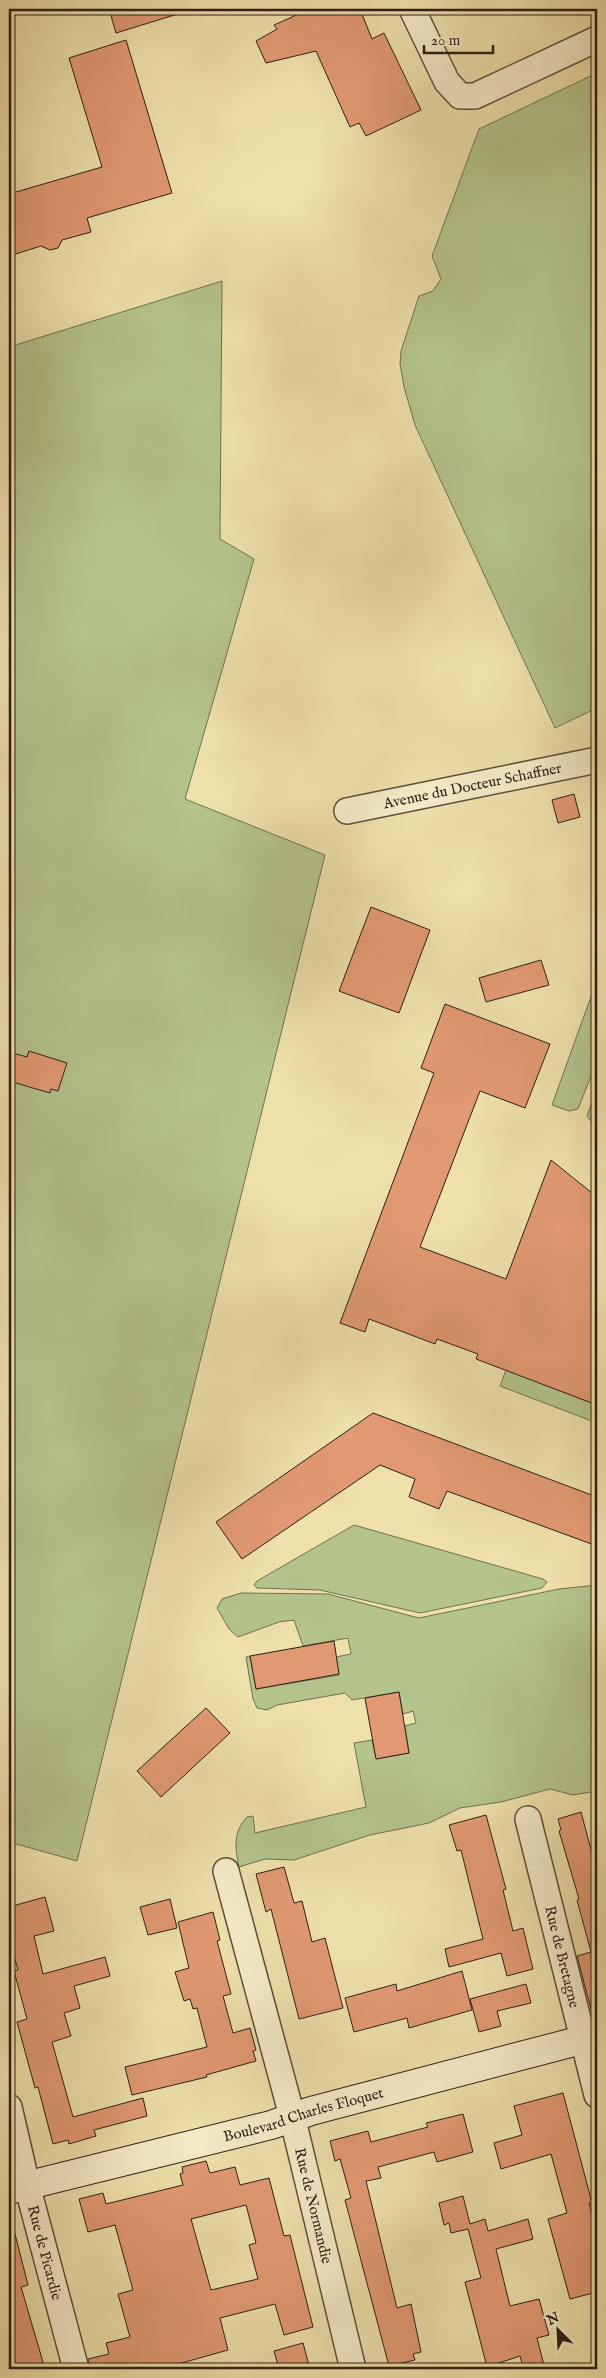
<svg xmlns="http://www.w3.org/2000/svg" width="606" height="2378" font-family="'IM FELL English',serif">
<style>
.green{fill:#b4c38c;stroke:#707051}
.building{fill:#e19973;stroke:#2d1e16;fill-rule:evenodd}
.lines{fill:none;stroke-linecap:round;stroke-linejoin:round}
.street-casing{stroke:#5d4e3b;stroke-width:28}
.secondary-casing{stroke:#2d1e16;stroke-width:30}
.street{stroke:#f4ebc8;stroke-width:25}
.secondary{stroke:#f4ebc8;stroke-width:28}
.labels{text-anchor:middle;stroke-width:4.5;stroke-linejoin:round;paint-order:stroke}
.street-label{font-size:15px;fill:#2d1e16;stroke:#f4ebc8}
</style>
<rect width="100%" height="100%" fill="#eee0ab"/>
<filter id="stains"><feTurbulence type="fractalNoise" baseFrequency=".004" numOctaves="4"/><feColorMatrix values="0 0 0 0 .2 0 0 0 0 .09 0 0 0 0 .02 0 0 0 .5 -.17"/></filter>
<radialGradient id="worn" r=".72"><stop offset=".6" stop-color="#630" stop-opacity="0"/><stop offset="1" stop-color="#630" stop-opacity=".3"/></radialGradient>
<!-- green -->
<g class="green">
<path d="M597 73V708L555 728 415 425 404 387 400 364 401 351 419 296 433 291 441 279 432 256 479 129Z"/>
<path d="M222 281 220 539 254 559 185 799 325 855 77 1861 9 1842V347Z"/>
<path d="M597 980V1061L578 1109 569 1111 552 1105Z"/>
<path d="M597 1088V1129L587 1116Z"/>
<path d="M506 1370 597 1405V1423L500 1386Z"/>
<path d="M354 1525 543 1579 547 1582 542 1588 420 1613 320 1590 257 1588 254 1585 257 1581Z"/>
<path d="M597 1585V1791L573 1795 550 1789 501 1802 460 1808 429 1823 370 1835 294 1860 265 1859 239 1867C235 1849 233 1831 247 1817L253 1816 255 1833 366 1807 354 1743 372 1740 376 1759 409 1753 405 1726 416 1723 413 1711 403 1714 399 1692 352 1700 345 1693 277 1705 267 1710 257 1708 253 1699 246 1657 250 1656 256 1689 339 1675 336 1657 351 1654 348 1638 303 1646 294 1620 279 1622 238 1637 229 1629 217 1608 222 1599 241 1593 328 1594 419 1618 559 1589Z"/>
</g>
<!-- building -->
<g class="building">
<path d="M109 9H180L181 13 116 33Z"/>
<path d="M310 9H360L372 39 384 33 421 110 366 136 359 123 350 127 316 51 266 63 256 41 277 29 274 25Z"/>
<path d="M126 40 172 193 87 218 91 232 62 240 58 248 50 250 41 246 9 256V194L102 167 69 58Z"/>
<path d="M574 794 580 817 558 823 552 800Z"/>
<path d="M371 907 430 930 399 1013 339 991Z"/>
<path d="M541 960 549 985 486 1002 479 978Z"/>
<path d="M445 1004 550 1044 525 1108 480 1091 420 1247 506 1279 551 1160 597 1197V1405L476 1359 478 1354 437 1339 435 1344 369 1319 365 1332 340 1323 434 1073 421 1068Z"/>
<path d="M29 1051 67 1063 58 1091 51 1089 50 1093 9 1081V1052L27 1057Z"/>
<path d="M373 1413 597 1497V1546L447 1491 439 1509 409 1497 415 1479 380 1465 242 1559 216 1522Z"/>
<path d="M334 1641 339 1674 256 1689 250 1656Z"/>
<path d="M399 1692 409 1753 376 1759 365 1698Z"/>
<path d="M206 1708 230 1733 161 1797 137 1771Z"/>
<path d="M581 1812 593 1857 597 1856V2009H591L577 1956 591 1952 577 1900 579 1899 559 1831 561 1830 558 1819Z"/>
<path d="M486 1815 506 1889 503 1890 513 1931 523 1928 533 1969 507 1976 501 1953 449 1967 445 1949 483 1939 461 1850 457 1851 449 1825Z"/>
<path d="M284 1867 294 1903 302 1901 312 1942 325 1938 343 2008 299 2019 271 1909 266 1912 256 1874Z"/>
<path d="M45 1897 54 1931 34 1936 43 1974 105 1957 110 1976 74 1986 80 2008 64 2013 71 2036 52 2042 73 2117 143 2098 147 2116 94 2130 96 2136 69 2144 68 2140 53 2144 38 2087 35 2088 17 2022 27 2019 14 1971 18 1970 9 1938V1907Z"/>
<path d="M170 1899 177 1928 148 1935 140 1907Z"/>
<path d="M213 1912 220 1940 217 1941 231 1994 223 1996 233 2033 250 2028 256 2050 253 2051 256 2061 206 2075 207 2077 132 2095 125 2067 207 2047 197 2008 193 2009 190 1999 184 2001 175 1972 189 1968 178 1922Z"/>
<path d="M462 1971 472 2010 409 2028 407 2018 354 2032 345 1998 396 1984 397 1991Z"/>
<path d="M526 1984 531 2003 497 2011 501 2026 479 2032 470 1999Z"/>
<path d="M563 2093 592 2203H589L597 2234V2292L570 2299 548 2219 567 2213 551 2154 501 2169 494 2143 522 2135 514 2106Z"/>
<path d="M463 2114 473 2152 437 2162 434 2152 378 2167 381 2178 366 2181 397 2308 411 2304 421 2352 413 2354 415 2360 389 2366 345 2200 351 2198 340 2159 335 2161 330 2141 368 2131 371 2142 428 2127 426 2123Z"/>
<path d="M206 2161 210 2173 235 2167 240 2185 269 2178 284 2236 290 2235 313 2327 284 2335 275 2304 220 2318 228 2350 178 2364 179 2369H90L88 2359 109 2354 106 2343 130 2337 118 2294 133 2290 115 2225 88 2232 79 2199 103 2193 106 2204 183 2185 180 2174 183 2173 182 2167ZM246 2205 256 2243 249 2245 258 2279 211 2290 191 2219Z"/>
<path d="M463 2196 470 2224 485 2219 488 2231 528 2219 533 2239 496 2249 510 2306 539 2299 549 2335 537 2338 545 2369H524L520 2356 487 2367 465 2282 481 2278 468 2229 451 2233 449 2223 444 2225 439 2203Z"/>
<path d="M15 2234 28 2285 21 2287 45 2369H14L9 2350V2235Z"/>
<path d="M303 2343 310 2369H279L274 2351Z"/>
</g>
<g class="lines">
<!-- street casing -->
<g class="street-casing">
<g id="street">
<path d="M412 9 447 82 460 96H475L597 39"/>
<path id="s1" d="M347 811 597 760"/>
<path id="s2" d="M528 1819 597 2095"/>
<path id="s3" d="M226 1871 292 2116 353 2369"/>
<path id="s4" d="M9 2107 27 2185 76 2369"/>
</g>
</g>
<!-- secondary casing -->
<g class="secondary-casing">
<g id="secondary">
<path id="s5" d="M9 2190 271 2125 311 2111 597 2036"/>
</g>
</g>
<!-- street -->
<use href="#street" class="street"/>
<!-- secondary -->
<use href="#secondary" class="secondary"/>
</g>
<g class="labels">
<!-- street labels -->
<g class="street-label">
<text dy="5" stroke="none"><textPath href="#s1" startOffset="128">Avenue du Docteur Schaffner</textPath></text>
<text dy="5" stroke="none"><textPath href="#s2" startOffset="142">Rue de Bretagne</textPath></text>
<text dy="5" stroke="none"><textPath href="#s5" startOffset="304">Boulevard Charles Floquet</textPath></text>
<text dy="5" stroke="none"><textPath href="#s3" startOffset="346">Rue de Normandie</textPath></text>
<text dy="5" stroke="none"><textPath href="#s4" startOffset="150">Rue de Picardie</textPath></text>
</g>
</g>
<!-- margin -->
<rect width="606" height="2378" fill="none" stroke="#eee0ab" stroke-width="30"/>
<rect x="10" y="10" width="586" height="2358" fill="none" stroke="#2d1e16" stroke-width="2.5"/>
<rect x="15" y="15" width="576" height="2348" fill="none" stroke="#2d1e16"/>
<!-- north arrow -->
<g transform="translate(558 2330) rotate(336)" stroke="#f4ebc8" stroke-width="4" paint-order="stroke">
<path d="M0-4L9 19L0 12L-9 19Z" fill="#2d1e16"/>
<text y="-8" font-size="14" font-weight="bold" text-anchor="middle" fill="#2d1e16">N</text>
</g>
<!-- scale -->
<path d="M424 45v8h69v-8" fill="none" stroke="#2d1e16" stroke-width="2.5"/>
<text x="431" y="45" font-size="15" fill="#2d1e16" stroke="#f4ebc8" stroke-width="4" paint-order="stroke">20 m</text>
<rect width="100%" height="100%" filter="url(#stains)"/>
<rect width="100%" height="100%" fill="url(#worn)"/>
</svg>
